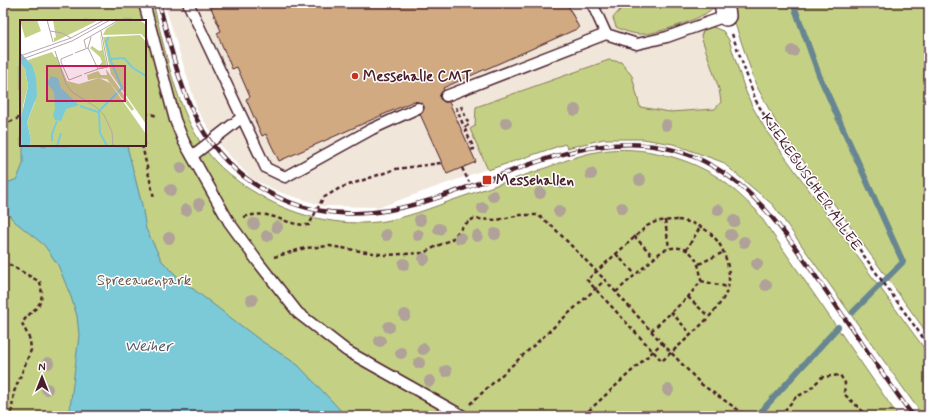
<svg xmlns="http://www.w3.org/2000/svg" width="932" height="419" font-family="Mynerve,sans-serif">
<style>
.built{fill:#f1e6da}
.green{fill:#c4d185;stroke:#877858;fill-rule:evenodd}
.water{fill:#7bcad7;stroke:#678692}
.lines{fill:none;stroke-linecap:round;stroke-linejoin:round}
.stream{stroke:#678692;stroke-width:6}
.building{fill:#d1aa82;stroke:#4a1f2b}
.lane-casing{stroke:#4a1f2b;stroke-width:13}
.street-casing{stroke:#4a1f2b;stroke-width:22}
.path{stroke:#4a1f2b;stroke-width:2.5;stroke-dasharray:4 3;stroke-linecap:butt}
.lane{stroke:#fff;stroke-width:10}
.street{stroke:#fff;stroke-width:19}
.rail-casing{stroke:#4a1f2b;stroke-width:4.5}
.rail{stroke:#fff;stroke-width:3;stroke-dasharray:9;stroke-linecap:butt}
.tree{fill:#b0a199}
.poi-dot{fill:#c8321e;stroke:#fff;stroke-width:1.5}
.labels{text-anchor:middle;stroke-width:3;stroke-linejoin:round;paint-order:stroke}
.poi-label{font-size:15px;font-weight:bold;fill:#4a1f2b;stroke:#fff;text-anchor:start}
.street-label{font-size:15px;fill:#4a1f2b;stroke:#fff}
.park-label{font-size:15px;fill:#6f5446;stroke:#fff}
.water-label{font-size:16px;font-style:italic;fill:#5b5b67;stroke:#fff}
.inset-river{fill:none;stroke:#7bcad7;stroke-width:2}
.inset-road{fill:none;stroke:#b7a5aa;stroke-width:1}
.view{fill:#c2185b;fill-opacity:0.15;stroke:#c2185b;stroke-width:2}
.inset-edge{fill:none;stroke:#4a1f2b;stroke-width:2}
</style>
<rect width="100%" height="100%" fill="#fff"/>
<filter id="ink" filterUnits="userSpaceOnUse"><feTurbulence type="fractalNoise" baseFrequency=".025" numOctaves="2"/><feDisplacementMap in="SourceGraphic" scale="8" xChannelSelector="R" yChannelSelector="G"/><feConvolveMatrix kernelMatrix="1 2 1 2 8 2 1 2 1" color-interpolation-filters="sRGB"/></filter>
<g filter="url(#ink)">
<!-- built -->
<path class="built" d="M164 3H710L706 14 742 110 645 134 563 142 380 207 323 206 282 193 252 179 223 149 198 112Z"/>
<!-- green -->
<g class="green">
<path d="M3 3H153C165 49 174 99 199 140 216 168 242 186 270 201 304 219 347 227 385 221 407 217 429 209 450 201 479 191 508 181 537 171 554 165 573 157 591 153 632 143 684 155 719 178 732 187 744 199 756 210L898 416H3ZM21 21H145V145H21Z"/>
<path d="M626 3H717C711 17 659 33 644 34 635 35 624 31 616 27L613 18Z"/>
<path d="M730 3H929V336L778 126 756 85 732 15Z"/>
<path d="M713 27 723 31 729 40 744 87 752 106 767 132 929 355V416H923L773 205 722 162 673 144 643 139H604L567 148 565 144 488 170 470 129 475 126 476 107 609 60 621 62 632 76 640 107 670 112 715 109 721 102 719 89 701 36 704 29Z"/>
</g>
<!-- water -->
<path class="water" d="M23 145 127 146 142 205 146 229 162 261 180 279 260 340 298 365 346 416H69L79 335 77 316 71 297 58 265 44 245 14 221 3 208V194L7 183 17 179 23 164Z"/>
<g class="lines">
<!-- stream -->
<g class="stream">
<path d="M793 3 819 75 903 262 853 312"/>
<path d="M757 416 838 327"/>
</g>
</g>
<!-- building -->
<path class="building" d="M209 3H567L579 28 443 88 444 90 440 95V99L445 102H449L476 162 447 174 420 114 423 111 424 106 421 103 414 101 279 161 266 134 262 136 246 99 250 97 237 67 232 69 217 33 221 31Z"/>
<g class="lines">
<!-- lane casing -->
<g class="lane-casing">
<g id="lane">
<path d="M144 3 175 120 184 142 229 222 258 262 298 313 347 351 463 416"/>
<path d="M188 3 266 168 285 177 372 129 418 108"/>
<path d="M606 34 637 44 667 37 726 16"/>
<path d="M446 96 606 34 592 3"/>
<path d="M192 156 241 118"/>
</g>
</g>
<!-- street casing -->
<g class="street-casing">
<path id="street" d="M724 3 726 16"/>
</g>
<!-- path -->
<g class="path">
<path d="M3 8 12 3"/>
<path d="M732 34 756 101 772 128 929 346"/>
<path d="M461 106 469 125 464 127 474 149 470 150"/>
<path d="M456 107 464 127"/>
<path d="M145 113 158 116"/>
<path d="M3 125 21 117"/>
<path d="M142 145 154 198"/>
<path d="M462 168 469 182"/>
<path d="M244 217C272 208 283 226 309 225L323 198 340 188 396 169 441 163"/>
<path d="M665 220 669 248"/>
<path d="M678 220C695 222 711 230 720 245 728 259 733 281 725 295 715 316 679 345 662 361L587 280 647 226 657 221Z"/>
<path d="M634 236 654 257"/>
<path d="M686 250 701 226"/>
<path d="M616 254 635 274"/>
<path d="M274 257 305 248 330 246 385 255 423 253 452 239 464 225 473 219 497 220 520 215H538L554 228 605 280"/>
<path d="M3 261 40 282C46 308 35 305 22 323L30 340 31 350 14 392 11 416"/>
<path d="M699 264 724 252"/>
<path d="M701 281 728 287"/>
<path d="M616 292 662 251C688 240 700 258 701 281L688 297 651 331"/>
<path d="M688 297 708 316"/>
<path d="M671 312 691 334"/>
<path d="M662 343 701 384 747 416"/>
<path d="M470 404 605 280 662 343 583 416"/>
<path d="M780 416 796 397 808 391 822 377 840 375 845 383 844 394 868 416"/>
</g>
<!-- lane -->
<use href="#lane" class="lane"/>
<!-- street -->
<use href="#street" class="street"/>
<!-- rail casing -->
<g class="rail-casing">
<path id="rail" d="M159 3C181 88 195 161 284 200 425 260 557 97 697 158 757 185 789 239 826 291 855 333 883 375 913 416"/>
</g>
<!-- rail -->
<use href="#rail" class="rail"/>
</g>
<!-- trees -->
<g class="tree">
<circle cx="793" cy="51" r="6"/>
<circle cx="575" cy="110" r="6"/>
<circle cx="506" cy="123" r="6"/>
<circle cx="666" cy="125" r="6"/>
<circle cx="181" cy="168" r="6"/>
<circle cx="591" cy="174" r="6"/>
<circle cx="640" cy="180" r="6"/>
<circle cx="562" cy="183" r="6"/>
<circle cx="171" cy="190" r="6"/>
<circle cx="540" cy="193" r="6"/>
<circle cx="493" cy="196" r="6"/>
<circle cx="199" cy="204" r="6"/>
<circle cx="483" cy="208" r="6"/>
<circle cx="622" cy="208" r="6"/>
<circle cx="186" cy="210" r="6"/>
<circle cx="718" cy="210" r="6"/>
<circle cx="559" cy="211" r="6"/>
<circle cx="420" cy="220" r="6"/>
<circle cx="734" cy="221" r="6"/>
<circle cx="254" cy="224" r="6"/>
<circle cx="277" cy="227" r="6"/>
<circle cx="439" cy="229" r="6"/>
<circle cx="495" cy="234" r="6"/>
<circle cx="386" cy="235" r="6"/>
<circle cx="418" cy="235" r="6"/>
<circle cx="731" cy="235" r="6"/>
<circle cx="267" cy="236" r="6"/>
<circle cx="477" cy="236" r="6"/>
<circle cx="169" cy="238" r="6"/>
<circle cx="460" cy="238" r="6"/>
<circle cx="744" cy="242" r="6"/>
<circle cx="424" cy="259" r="6"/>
<circle cx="404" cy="264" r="6"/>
<circle cx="757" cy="264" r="6"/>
<circle cx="766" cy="285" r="6"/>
<circle cx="252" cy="300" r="6"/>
<circle cx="405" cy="315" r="6"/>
<circle cx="389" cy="327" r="6"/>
<circle cx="380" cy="341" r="6"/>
<circle cx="423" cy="349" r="6"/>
<circle cx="401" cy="353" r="6"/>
<circle cx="48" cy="363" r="6"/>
<circle cx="419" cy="363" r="6"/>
<circle cx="446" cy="371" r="6"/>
<circle cx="430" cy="381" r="6"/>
<circle cx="47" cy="389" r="6"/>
<circle cx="668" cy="390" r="6"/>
</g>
</g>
<!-- markers -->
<g class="poi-dot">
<circle cx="355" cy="76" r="4"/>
<rect x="482" y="175" width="10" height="10" rx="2"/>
</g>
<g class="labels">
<!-- poi labels -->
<g class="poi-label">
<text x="363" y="81">Messehalle CMT</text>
<text x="496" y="185">Messehallen</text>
</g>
<!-- street labels -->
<g class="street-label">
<text transform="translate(812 182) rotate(55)" y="5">KIEKEBUSCHER ALLEE</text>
</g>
<!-- park labels -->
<g class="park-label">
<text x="144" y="285">Spreeauenpark</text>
</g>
<!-- water labels -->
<g class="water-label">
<text x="148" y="351">Weiher</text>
</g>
</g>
<!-- overview -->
<g transform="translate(20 20)">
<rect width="126" height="126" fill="#fff"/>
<path d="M0 0H17L21 11 5 18ZM33 0H79L34 22V17L36 18ZM100 0H119L124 3 126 5V19L121 14 83 15 86 9ZM80 13 87 46 82 49 78 47 82 42 80 37 70 28 72 26 79 31 82 30ZM120 15 126 22V104L91 54 83 17ZM32 32 35 37H37L47 61 59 64 79 58 90 63 126 114V126H9L11 120 7 102 15 82 16 57 8 40ZM0 43 5 49 8 66 3 86 2 126H0ZM86 49 114 89 112 91 87 59 78 58 68 60 67 55 78 51 81 55H87Z" fill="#c4d185"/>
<path d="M0 32 12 45 16 57 17 76 7 102 11 120 9 126H2L0 103 8 66 5 49 0 43ZM31 56 38 58 41 68 59 85 46 89 41 101 35 100 33 95 35 89 34 72 27 63Z" fill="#7bcad7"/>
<path class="inset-river" d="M89 17 86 21 90 38M98 72 102 68 90 39 104 38 113 48 126 56M60 86 78 92 97 73M79 92 80 113 87 126M32 121V114L37 101M37 126 41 113"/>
<path class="inset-road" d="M27 0 33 22M30 11 42 13 51 18M66 28 64 20 99 0M35 31 46 64 52 72 76 87 84 95 92 112 93 126M55 33 68 28 71 17M53 34 41 39V42L49 60 62 55M0 36 51 18 84 0M0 40 52 21 90 0M78 49 88 47 81 11M64 54 78 49 68 28"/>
<path class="view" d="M27 46H105V81H27Z"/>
<rect width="126" height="126" class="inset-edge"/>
</g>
<!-- margin -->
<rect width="932" height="419" fill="none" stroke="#fff" stroke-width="16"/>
<rect x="8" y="8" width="916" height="403" fill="none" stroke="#4a1f2b" stroke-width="1.5" filter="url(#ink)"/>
<!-- north arrow -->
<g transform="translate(42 377)" stroke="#ffffff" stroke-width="3" paint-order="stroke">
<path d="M0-3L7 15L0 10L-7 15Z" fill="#4a1f2b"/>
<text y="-6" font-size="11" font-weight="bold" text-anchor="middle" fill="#4a1f2b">N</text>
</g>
</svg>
